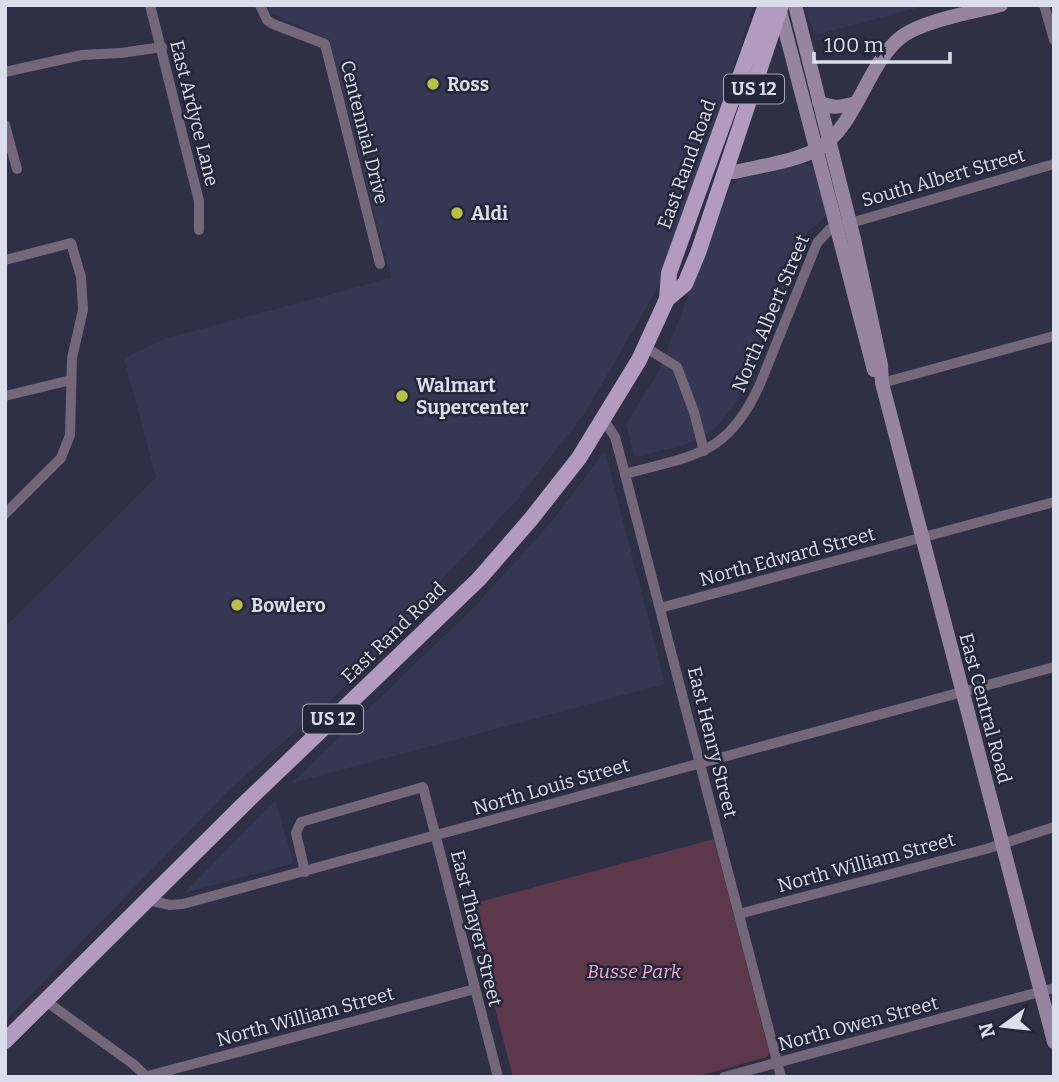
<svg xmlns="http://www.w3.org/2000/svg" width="1059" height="1082" font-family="Bitter,serif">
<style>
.built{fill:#363752}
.green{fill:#5d384b}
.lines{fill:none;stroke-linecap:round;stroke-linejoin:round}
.minor{stroke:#736779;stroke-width:10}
.secondary{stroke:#9784a1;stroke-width:14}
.primary{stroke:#b39abf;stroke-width:16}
.poi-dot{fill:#b6c149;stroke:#25263a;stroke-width:2.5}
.labels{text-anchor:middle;stroke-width:5;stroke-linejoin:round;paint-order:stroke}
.shield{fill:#25263a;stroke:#a5a6b5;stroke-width:2}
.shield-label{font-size:18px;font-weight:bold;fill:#dcddea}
.poi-label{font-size:19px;font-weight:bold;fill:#dcddea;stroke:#25263a;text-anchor:start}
.street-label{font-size:19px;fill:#dcddea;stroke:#25263a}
.park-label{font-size:19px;font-style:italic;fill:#f3a8ce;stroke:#25263a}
</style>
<rect width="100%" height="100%" fill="#2f3045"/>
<!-- built -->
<g class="built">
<path d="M268 5H754L660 284 585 413 517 500 442 579 395 640 362 672 227 792 5 1021V627L156 477 124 358 167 338 391 278 329 39 270 13Z"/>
<path d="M804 5H928L815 35Z"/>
<path d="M803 163 814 167 827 215 807 232 760 353 736 402 720 423 708 434 684 445 635 457 626 424 660 369 730 188 740 179Z"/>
<path d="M605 451 665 684 292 783 476 605 554 519Z"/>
<path d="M275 801 294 863 184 893Z"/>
</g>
<!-- green -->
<path class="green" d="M714 839 769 1052 767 1057 695 1077H513L468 905Z"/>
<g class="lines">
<!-- minor -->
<g class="minor">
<path d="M150 5 199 201V230"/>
<path d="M260 5 267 20 273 24 325 44 380 264"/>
<path d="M1044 5 1054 40"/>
<path d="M5 72 82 55 121 53 162 47"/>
<path d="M5 125 17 169"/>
<path d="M5 260 71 243 81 277 83 310 72 358 70 435 61 458 5 514"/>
<path d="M645 347 677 367 694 412 704 451"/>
<path d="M882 383 1054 336"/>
<path d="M5 396 71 380"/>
<path d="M604 420 615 437 625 474 781 1077"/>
<path d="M625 474C694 455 728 456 760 384L817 243 830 229 1054 164"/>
<path d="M660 608 1054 502"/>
<path d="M305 872 296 833 301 822 423 787 498 1077"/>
<path d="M148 900 170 905 183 904 1054 667"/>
<path d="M739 914 986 849 1054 827"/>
<path d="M47 1002 133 1064 147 1077"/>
<path d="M144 1077 475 989"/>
<path d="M724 1077 1054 988"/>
</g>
<!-- secondary -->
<g class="secondary">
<path d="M795 5 854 239 881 365 882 383 1054 1042"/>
<path d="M779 7 874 370"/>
<path d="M819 102C832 109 841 107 856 103"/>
<path d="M726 172H735C760 166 796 161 818 149 856 127 866 66 900 38 920 21 974 12 1001 5"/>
</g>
<!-- primary -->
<g class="primary">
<path d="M667 299 685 284 698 253 781 5"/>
<path d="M5 1041 241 807 479 579 531 519 579 458 639 360 667 299 669 273 766 5"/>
</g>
</g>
<!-- markers -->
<g class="poi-dot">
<circle cx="433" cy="84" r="7"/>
<circle cx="457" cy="213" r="7"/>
<circle cx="402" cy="396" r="7"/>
<circle cx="237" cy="605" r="7"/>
</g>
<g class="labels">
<!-- shield labels -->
<g class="shield">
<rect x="724" y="74.5" width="60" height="29" rx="5"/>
<rect x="303" y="704.5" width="60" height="29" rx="5"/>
</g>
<g class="shield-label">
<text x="754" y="95">US 12</text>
<text x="333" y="725">US 12</text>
</g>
<!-- poi labels -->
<g class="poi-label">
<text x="447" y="91">Ross</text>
<text x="471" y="220">Aldi</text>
<text x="416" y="392">Walmart<tspan x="416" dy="22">Supercenter</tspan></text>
<text x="251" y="612">Bowlero</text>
</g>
<!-- street labels -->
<g class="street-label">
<text transform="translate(195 113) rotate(76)" y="7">East Ardyce Lane</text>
<text transform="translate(365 132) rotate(76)" y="7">Centennial Drive</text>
<text transform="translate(686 164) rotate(-70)" y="7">East Rand Road</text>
<text transform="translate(943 177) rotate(-16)" y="7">South Albert Street</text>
<text transform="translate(770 313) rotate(-67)" y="7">North Albert Street</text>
<text transform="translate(787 556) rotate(-15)" y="7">North Edward Street</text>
<text transform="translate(393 632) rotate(-44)" y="7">East Rand Road</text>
<text transform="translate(986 708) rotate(75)" y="7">East Central Road</text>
<text transform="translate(713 742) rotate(76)" y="7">East Henry Street</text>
<text transform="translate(551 786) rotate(-16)" y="7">North Louis Street</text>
<text transform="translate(866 862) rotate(-15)" y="7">North William Street</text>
<text transform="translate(477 928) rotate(76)" y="7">East Thayer Street</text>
<text transform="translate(305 1016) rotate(-15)" y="7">North William Street</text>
<text transform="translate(858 1023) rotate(-15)" y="7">North Owen Street</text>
</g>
<!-- park labels -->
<g class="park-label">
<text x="634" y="978">Busse Park</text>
</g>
</g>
<!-- border -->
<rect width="1059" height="1082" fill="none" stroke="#dcddea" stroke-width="14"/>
<!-- north arrow -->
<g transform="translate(1003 1026) rotate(255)" stroke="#25263a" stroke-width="5" paint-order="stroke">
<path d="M0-5L12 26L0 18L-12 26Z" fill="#dcddea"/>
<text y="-10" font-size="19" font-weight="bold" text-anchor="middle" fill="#dcddea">N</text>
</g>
<!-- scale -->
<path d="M814 52v10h136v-10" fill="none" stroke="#dcddea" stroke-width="3.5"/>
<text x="824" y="52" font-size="21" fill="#dcddea" stroke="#25263a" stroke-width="5" paint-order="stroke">100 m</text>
</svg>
